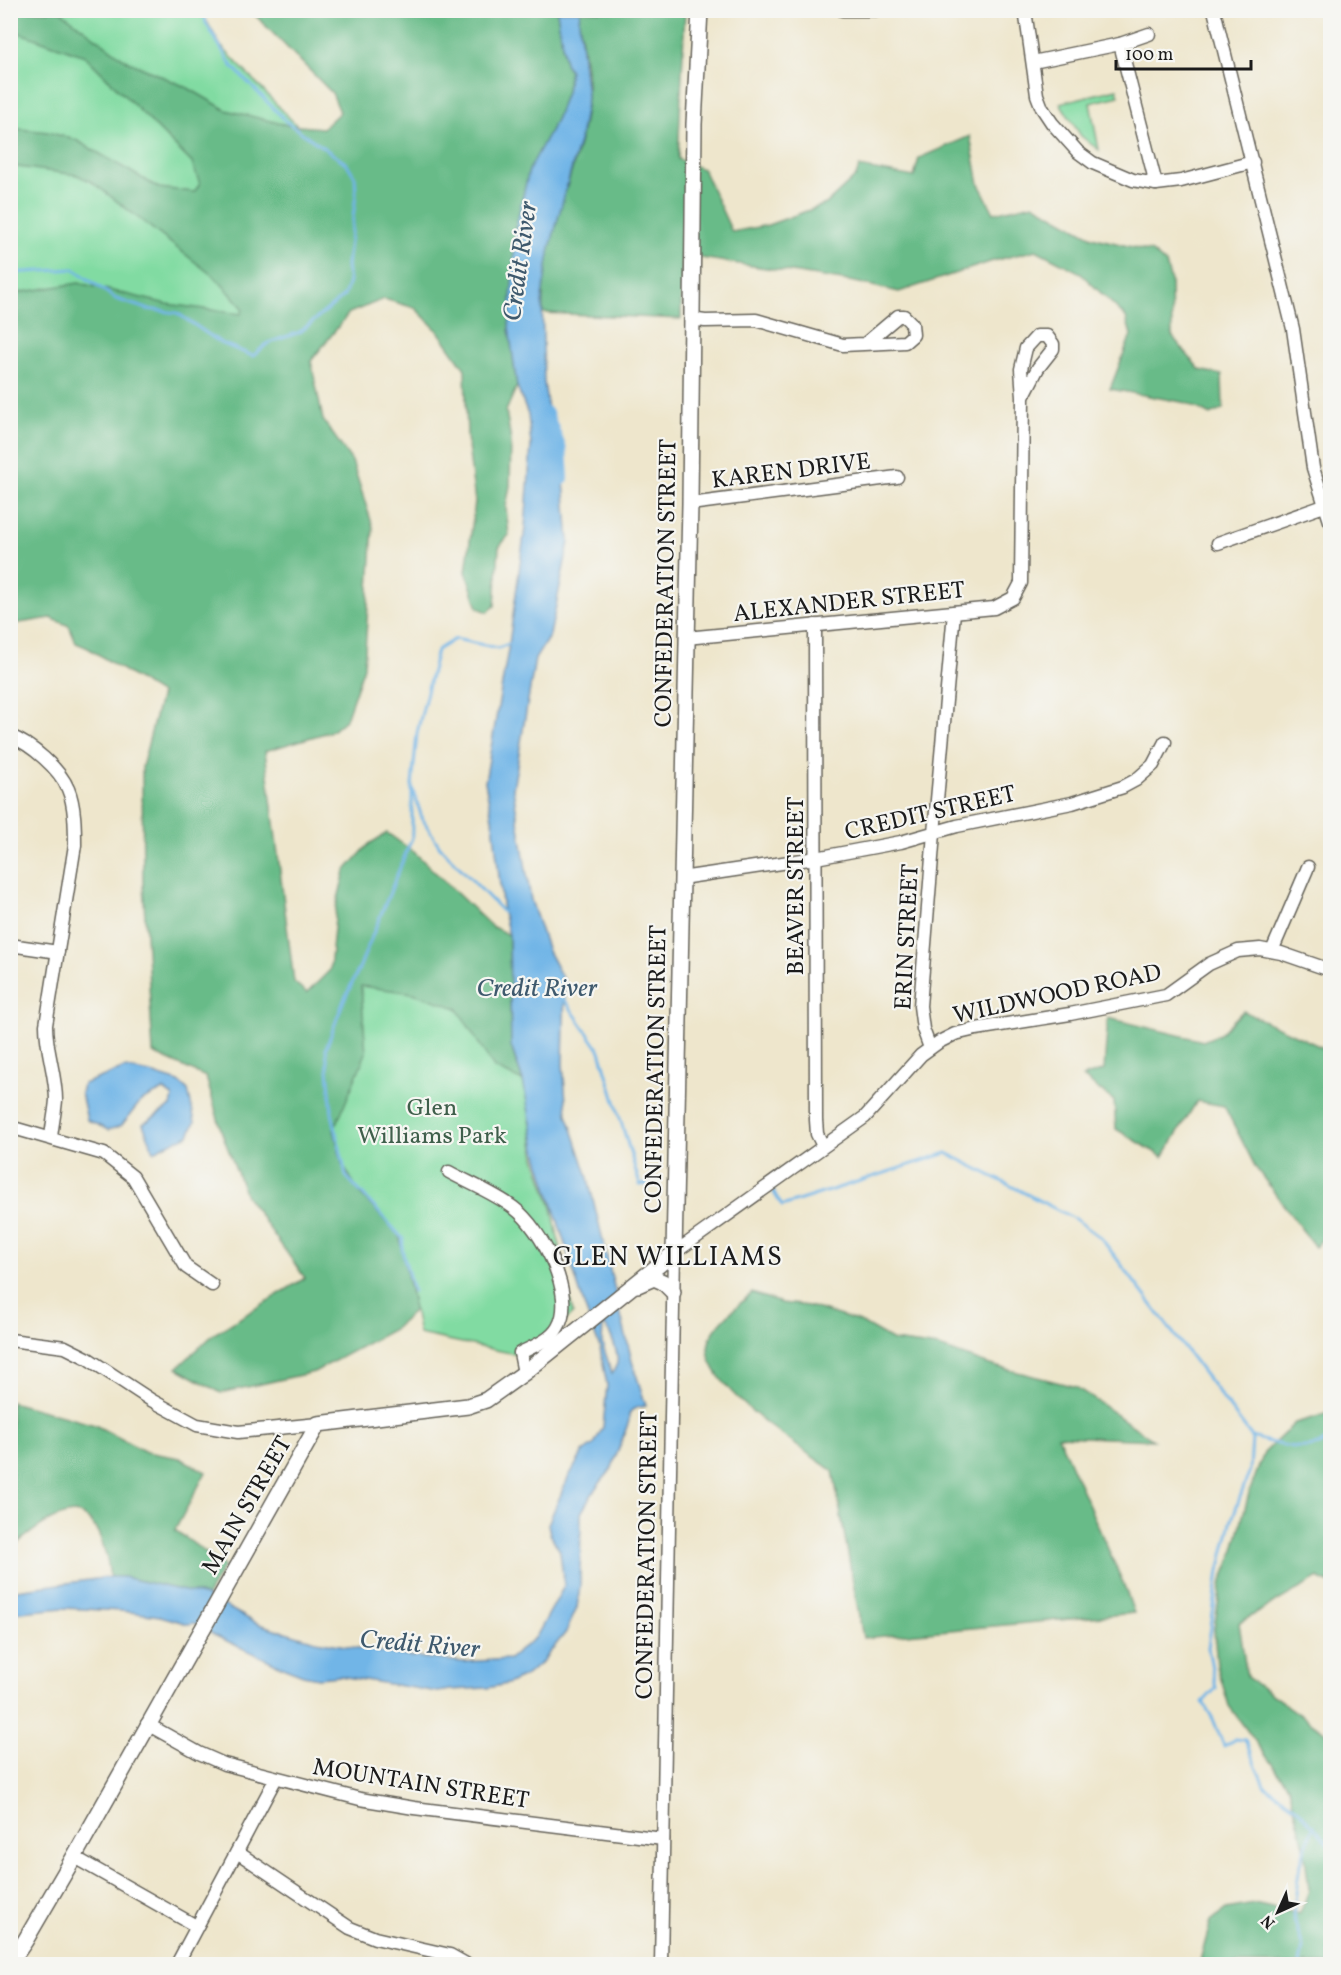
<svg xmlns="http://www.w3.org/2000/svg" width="1341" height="1975" font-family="Vollkorn,serif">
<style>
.green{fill:#81dba2;stroke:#4e7c5f;stroke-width:1.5}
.forest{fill:#68bb88;stroke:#426c52;stroke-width:1.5}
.water{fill:#71b5e7;stroke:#466882;stroke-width:1.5;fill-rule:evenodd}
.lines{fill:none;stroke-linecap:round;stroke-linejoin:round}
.stream{stroke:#71b5e7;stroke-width:3}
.river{stroke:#71b5e7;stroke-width:16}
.minor-casing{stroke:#66635a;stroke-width:15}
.major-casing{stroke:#66635a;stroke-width:18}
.minor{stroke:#fff;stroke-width:12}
.major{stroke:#fff;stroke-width:15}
.labels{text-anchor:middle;stroke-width:4.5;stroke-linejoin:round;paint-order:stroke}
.street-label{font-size:24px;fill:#1c1c1c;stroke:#f6f6f2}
.park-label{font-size:24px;fill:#3f5f4b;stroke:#f6f6f2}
.water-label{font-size:26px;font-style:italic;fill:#3e596d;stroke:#f6f6f2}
.quarter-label{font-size:27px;letter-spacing:1.5px;fill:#1c1c1c;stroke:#f6f6f2}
</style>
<rect width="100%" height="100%" fill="#f6f6f2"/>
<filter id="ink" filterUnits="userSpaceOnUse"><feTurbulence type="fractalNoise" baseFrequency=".0167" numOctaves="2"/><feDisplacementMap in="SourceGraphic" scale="12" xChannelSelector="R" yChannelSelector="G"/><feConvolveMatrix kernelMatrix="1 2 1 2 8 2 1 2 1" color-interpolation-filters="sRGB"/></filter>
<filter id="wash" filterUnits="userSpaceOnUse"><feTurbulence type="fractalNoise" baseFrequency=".008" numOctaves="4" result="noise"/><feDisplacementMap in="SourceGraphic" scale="24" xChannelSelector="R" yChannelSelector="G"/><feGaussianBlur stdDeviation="1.35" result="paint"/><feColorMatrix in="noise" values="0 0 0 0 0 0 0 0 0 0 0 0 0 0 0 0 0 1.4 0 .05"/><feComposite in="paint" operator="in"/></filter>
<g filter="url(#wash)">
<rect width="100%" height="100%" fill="#eee6cc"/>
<!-- green -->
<g class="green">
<path d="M11 11H201L221 46 320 150 260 375 11 397Z"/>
<path d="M1117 89 1119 96 1090 103 1099 150 1081 136 1060 103Z"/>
<path d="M361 959 477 1012 526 1087 535 1157 552 1208 573 1313 529 1357 419 1334 399 1235 361 1195 342 1164 328 1101Z"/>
</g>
<!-- forest -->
<g class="forest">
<path d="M11 11H60L127 61 188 88 226 110 287 125 323 128 340 112 332 93 251 11H557L565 63 570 71 566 92 557 118 529 171 509 328 517 386 506 411 511 440 510 486 506 507 509 535 499 547 495 606 488 612 478 608 466 572 475 502 467 437 465 369 438 331 415 308 384 299 349 313 311 361 323 420 352 461 373 527 364 667 346 719 332 731 265 751 294 982 307 993 330 970 336 907 345 871 369 844 387 833 414 852 491 926 509 935 511 1046 523 1081 494 1068 457 1008 413 993 361 986 366 1053 334 1130 342 1164 361 1195 399 1235 414 1310 396 1328 314 1372 221 1393 177 1368 214 1334 305 1278 246 1196 222 1133 206 1077 153 1053 143 884 142 767 161 694 88 648 76 643 69 626 51 618 13 624 11 623V294L79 283 167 304 241 314 243 308 217 279 92 182 77 175 11 166V128L48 132 76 140 159 188 194 192 200 184 192 163 85 56 11 30Z"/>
<path d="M580 11H685L678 159 703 169 732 232 768 225 826 204 856 176 859 167 914 177 919 158 970 136 979 184 994 213 1033 204 1092 237 1152 252 1166 264 1171 281 1172 336 1200 370 1222 375 1223 409 1211 415 1187 403 1110 389 1131 335 1126 317 1079 272 1036 250 993 261 899 292 855 282 682 255 681 319 543 313C539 239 581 171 587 98 589 76 582 44 579 21Z"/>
<path d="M1243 1011 1330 1051V1231L1315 1247 1256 1168 1224 1106 1197 1101 1163 1157 1116 1129 1114 1101 1083 1077 1104 1070 1108 1018 1203 1041 1220 1034Z"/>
<path d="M752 1293 781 1303 809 1306 860 1322 893 1341 939 1347 990 1365 1076 1387 1153 1440 1058 1436 1124 1585 1134 1613 863 1638 833 1471C801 1448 711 1392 708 1350 707 1329 738 1306 752 1293Z"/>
<path d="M11 1402 95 1425 146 1452 180 1458 206 1472 175 1530 224 1566 207 1596 123 1577H110C107 1554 97 1503 63 1515 43 1521 27 1536 11 1548Z"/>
<path d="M1330 1413V1584L1318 1578 1239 1623 1247 1677 1330 1736V1964H1199L1211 1921 1226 1909 1254 1904 1300 1914 1309 1890 1304 1846 1289 1787 1229 1706 1217 1666 1214 1629 1222 1581 1232 1557 1249 1493 1264 1453 1295 1423Z"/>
</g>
<!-- water -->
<g class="water">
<path d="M557 11H580L579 21 587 97 581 134 550 248 542 297 544 382 551 430 563 469 569 542 550 635 535 659 513 789 531 900 548 951 565 983 563 1064 567 1114 587 1174 632 1361 646 1406C636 1408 627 1408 629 1421L611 1470 595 1489 581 1513 580 1585 577 1608 566 1632 541 1663 525 1676 507 1684 487 1688 450 1690 438 1692 340 1676 318 1678 303 1675 285 1668 216 1636 195 1623 188 1624 160 1616 122 1611 63 1608 11 1613 10 1591 110 1577H123L207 1596 258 1624 316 1641 406 1656 464 1662 509 1659 536 1637 564 1586 560 1551 550 1534 548 1524 568 1478 583 1452 594 1444 603 1427 607 1385 600 1348 585 1308 537 1155 523 1081 511 1046 509 935 503 912 493 823 485 782 509 644 525 528 531 445 528 415 517 386 509 328 516 225 529 170 557 118 566 92 570 71 565 63ZM603 1324C610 1330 619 1354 617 1363 616 1367 614 1370 612 1373L602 1343Z"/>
<path d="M125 1068 150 1073 179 1082 188 1090 195 1122 189 1135 161 1147 154 1152 143 1124 171 1106 173 1097 164 1090 141 1101 121 1126 108 1130 87 1120 81 1093 83 1084Z"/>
</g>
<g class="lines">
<!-- stream -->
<g class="stream">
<path d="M10 273 74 269 116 299 147 309 177 313 221 343 253 356 268 343 300 332 344 296 349 282 347 265 356 194 355 177 347 164 288 123 231 65 206 23 203 10"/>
<path d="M413 790 422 818 440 847 503 912"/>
<path d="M564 999 600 1051 640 1185 657 1183"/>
<path d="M773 1191 782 1206 947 1153 1075 1219 1101 1238 1252 1437C1276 1444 1308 1455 1330 1439"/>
<path d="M413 1291 402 1250 403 1239 346 1176 332 1113 326 1048 344 1000 358 971 412 838V786L417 733 437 650 455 639 498 648 509 644"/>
<path d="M1252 1438 1250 1470 1231 1522 1219 1571 1208 1648 1216 1688 1203 1702 1213 1719 1224 1746 1235 1739 1245 1740 1264 1785 1297 1808 1330 1845"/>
<path d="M1300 1964 1303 1947 1293 1916 1300 1863 1314 1825"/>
</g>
<!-- river -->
<path class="river" d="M545 414 559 450 561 478"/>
</g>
</g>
<g filter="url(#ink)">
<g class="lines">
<!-- minor casing -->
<g class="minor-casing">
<g id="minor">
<path d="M842 10H876"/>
<path d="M1025 10 1037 95 1042 108 1052 123 1078 152 1093 163 1133 180 1156 184 1181 181 1253 162"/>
<path d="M1214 10 1293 329 1313 468 1330 521"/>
<path d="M1120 44 1156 184"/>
<path d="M1033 62 1120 44 1149 34"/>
<path d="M691 319 705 321 756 320 843 345 905 342 913 335 912 324 904 316H898L866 343"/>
<path d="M690 504 897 477"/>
<path d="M1218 543 1324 506"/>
<path d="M815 625 816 1120 817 1134 823 1146"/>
<path d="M686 638 994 608 1013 598 1021 583 1023 397 1021 369 1026 348 1037 336H1047L1053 344V349L1038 368 1023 397"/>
<path d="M10 736C31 744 60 769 68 789 75 805 75 829 75 845L46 1025C46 1051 56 1075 56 1100 55 1113 52 1125 51 1138"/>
<path d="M681 878 816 858 901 842 957 826 1072 803 1123 787 1136 780 1153 765 1165 742"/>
<path d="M10 945 58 952"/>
<path d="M1272 951 1308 867"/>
<path d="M930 1048 923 1029 920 1006 934 833 954 612"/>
<path d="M10 1127 104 1154 133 1177 186 1267 212 1285"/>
<path d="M449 1172C469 1183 496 1194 514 1208 541 1228 577 1295 558 1327 551 1340 532 1347 520 1353L524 1373"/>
<path d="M10 1340 65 1347 87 1358 151 1400 197 1425 238 1432 318 1424"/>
<path d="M147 1724 199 1753 224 1764 360 1799 414 1808 663 1839"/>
<path d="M237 1852 350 1928 375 1938 450 1955 466 1964"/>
<path d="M74 1857 196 1926"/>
<path d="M177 1964 276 1778"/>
<path d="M661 1964 674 1253 865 1117 921 1055 939 1042 955 1034 976 1029 1070 1014 1166 995 1209 964 1238 951 1260 949 1281 953 1330 970"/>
</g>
</g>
<!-- major casing -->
<g class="major-casing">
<g id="major">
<path d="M638 1285 654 1278 663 1282 673 1292"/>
<path d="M10 1963 25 1941 74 1857 318 1424 468 1406 486 1400 524 1373 674 1253 690 504 694 124 700 10"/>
</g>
</g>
<!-- minor -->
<use href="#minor" class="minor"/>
<!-- major -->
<use href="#major" class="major"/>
</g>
</g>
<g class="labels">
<!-- street labels -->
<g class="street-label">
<text transform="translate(791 470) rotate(-7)" y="8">KAREN DRIVE</text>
<text transform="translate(665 583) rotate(-89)" y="8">CONFEDERATION STREET</text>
<text transform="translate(849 601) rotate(-6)" y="8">ALEXANDER STREET</text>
<text transform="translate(930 812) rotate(-13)" y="8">CREDIT STREET</text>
<text transform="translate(795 886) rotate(-90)" y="8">BEAVER STREET</text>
<text transform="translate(906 937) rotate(-87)" y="8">ERIN STREET</text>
<text transform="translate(1057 993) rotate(-12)" y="8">WILDWOOD ROAD</text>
<text transform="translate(655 1069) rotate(-89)" y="8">CONFEDERATION STREET</text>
<text transform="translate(246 1505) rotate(-60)" y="8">MAIN STREET</text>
<text transform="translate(646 1555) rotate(-89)" y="8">CONFEDERATION STREET</text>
<text transform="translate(421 1783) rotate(9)" y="8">MOUNTAIN STREET</text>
</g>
<!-- park labels -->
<g class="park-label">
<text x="432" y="1115">Glen<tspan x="432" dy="28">Williams Park</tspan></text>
</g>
<!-- water labels -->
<g class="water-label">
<text transform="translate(519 261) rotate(-82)" y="9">Credit River</text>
<text x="537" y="996">Credit River</text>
<text transform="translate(420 1643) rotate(5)" y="9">Credit River</text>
</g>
<!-- quarter labels -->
<g class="quarter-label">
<text x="668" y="1265">GLEN WILLIAMS</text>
</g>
</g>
<!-- margin -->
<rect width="1341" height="1975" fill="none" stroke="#f6f6f2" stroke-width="36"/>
<!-- north arrow -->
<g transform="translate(1278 1912) rotate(225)" stroke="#f6f6f2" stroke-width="4.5" paint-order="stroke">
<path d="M0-4.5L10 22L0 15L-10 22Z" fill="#1c1c1c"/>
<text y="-9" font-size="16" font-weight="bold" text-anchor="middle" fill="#1c1c1c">N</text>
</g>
<!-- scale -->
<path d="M1116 60v9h135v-9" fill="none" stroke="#1c1c1c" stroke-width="3"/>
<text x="1125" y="60" font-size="18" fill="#1c1c1c" stroke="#f6f6f2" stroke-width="4.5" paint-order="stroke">100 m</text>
</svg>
